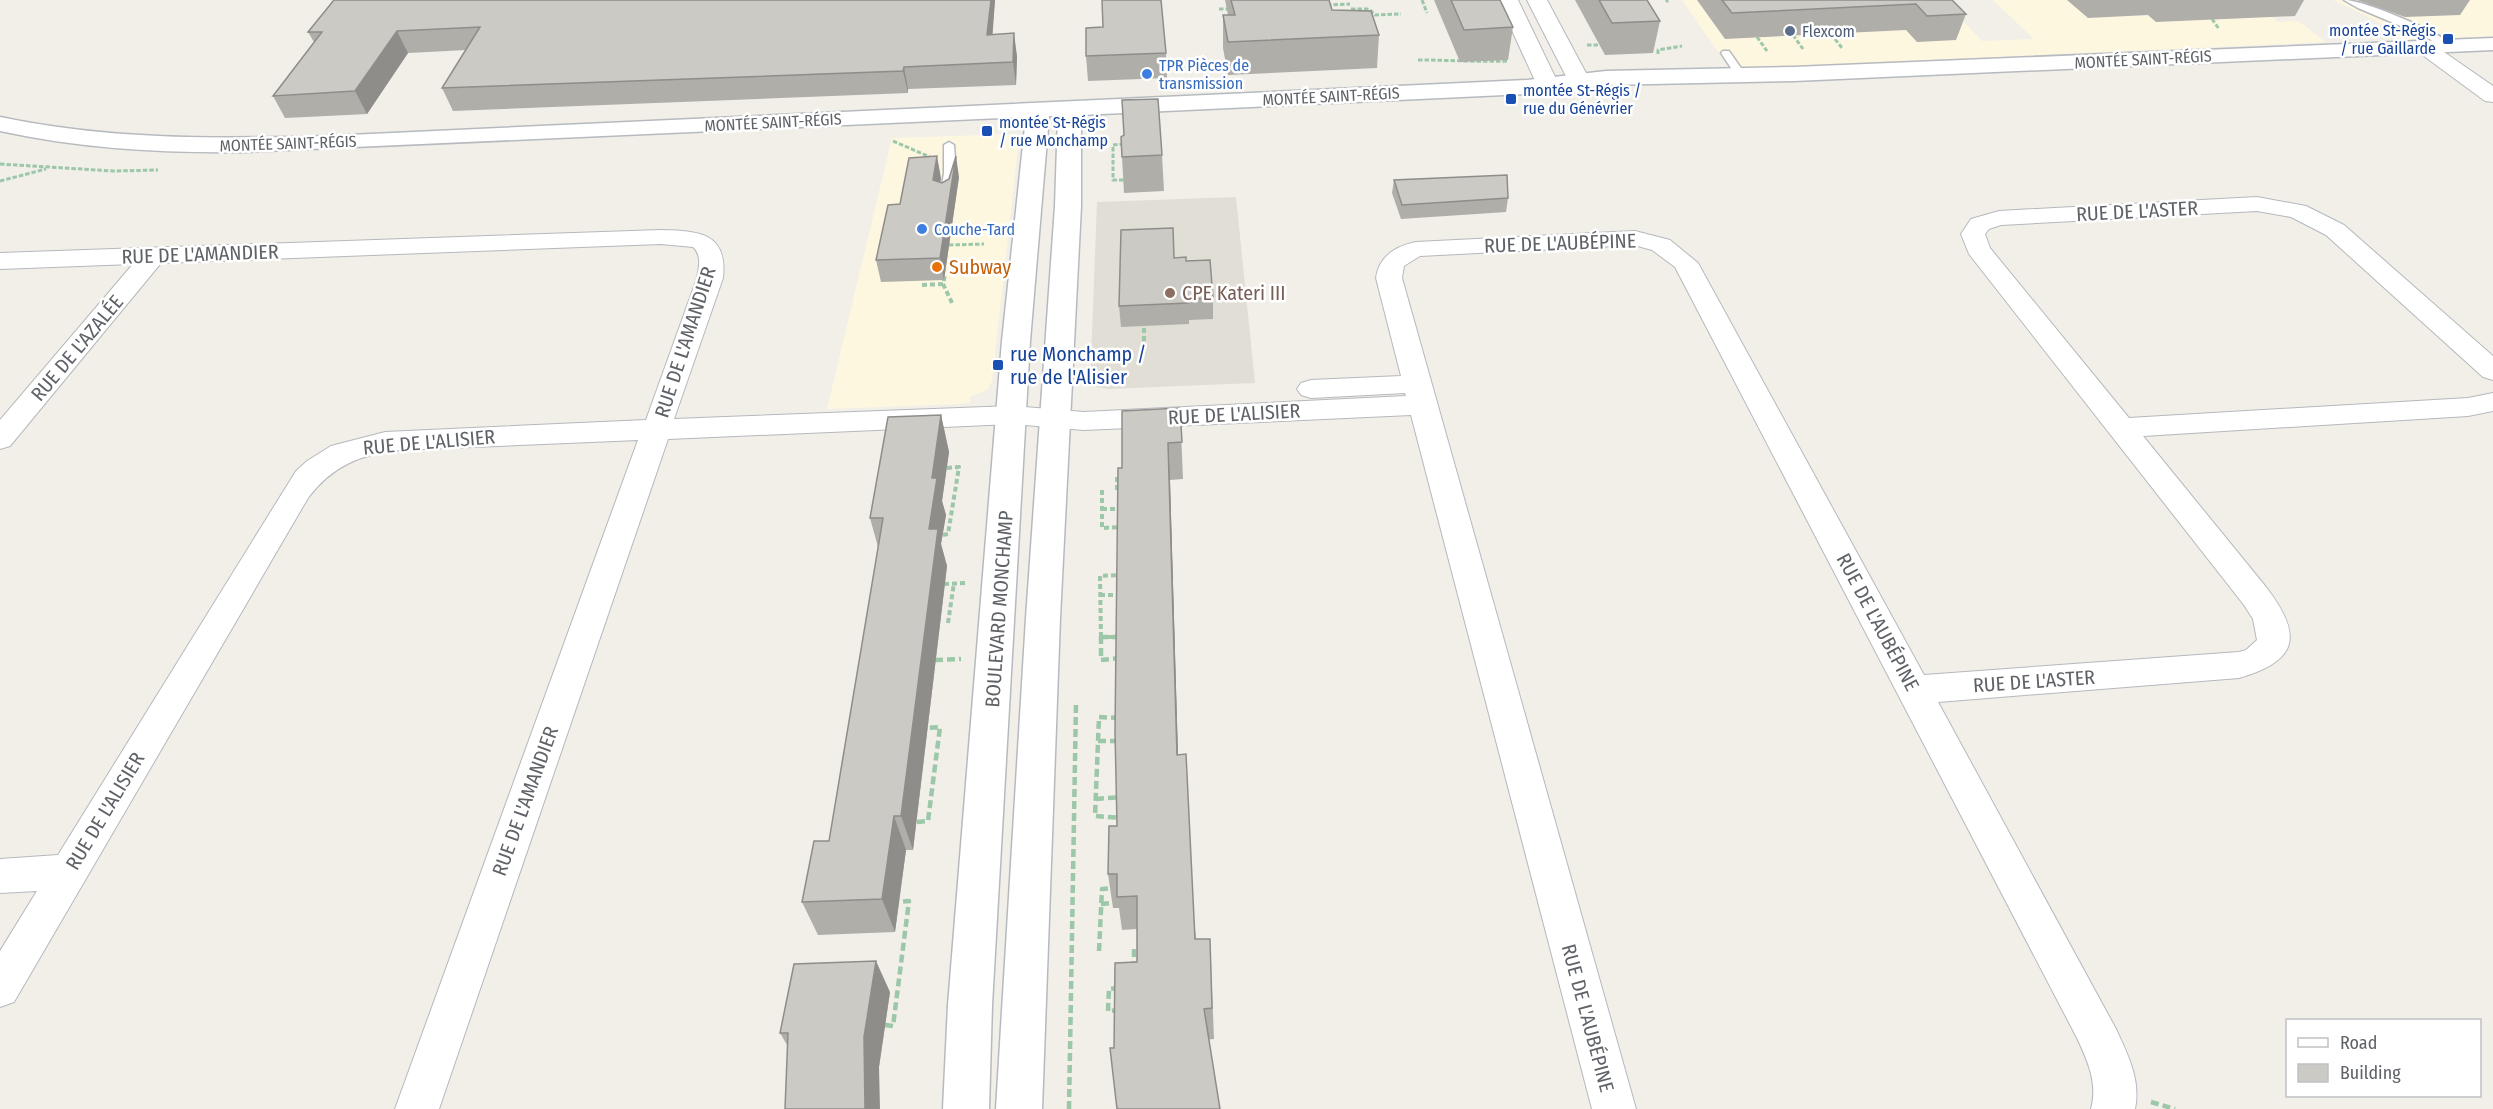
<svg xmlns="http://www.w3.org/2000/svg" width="2493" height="1109" font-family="'Fira Sans Condensed',sans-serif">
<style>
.commercial{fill:#fef7e0}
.education{fill:#e1ded6}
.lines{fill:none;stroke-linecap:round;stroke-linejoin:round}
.lane-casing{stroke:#b5b8bc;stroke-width:3}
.street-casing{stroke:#b5b8bc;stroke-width:2}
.secondary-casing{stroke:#b6babf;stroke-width:3}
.path-far2{stroke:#9cc7a9;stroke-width:3;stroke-dasharray:4.5 2;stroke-linecap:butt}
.path-far1{stroke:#9cc7a9;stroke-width:4;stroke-dasharray:5 3;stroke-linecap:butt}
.path{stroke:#9cc7a9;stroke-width:4.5;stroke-dasharray:8 4;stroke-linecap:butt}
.lane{fill:#fff;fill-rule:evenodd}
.street{fill:#fff;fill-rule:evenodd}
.secondary{fill:#fff;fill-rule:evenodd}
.wall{fill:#afaea9}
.shaded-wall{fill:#8f8d8a}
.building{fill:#cccac5;stroke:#8f8d8a;stroke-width:1.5}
.service-dot{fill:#5c6f8a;stroke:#fff;stroke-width:2}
.transit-dot{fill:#1a4fb4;stroke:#fff;stroke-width:2}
.shop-dot{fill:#3f7fe0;stroke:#fff;stroke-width:2}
.food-dot{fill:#e8710a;stroke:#fff;stroke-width:2}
.education-dot{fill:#8d6e63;stroke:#fff;stroke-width:2}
.labels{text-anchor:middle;stroke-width:5;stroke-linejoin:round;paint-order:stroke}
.far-transit-label{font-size:16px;fill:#164399;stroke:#fff;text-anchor:start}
.far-service-label{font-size:16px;fill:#4e5e75;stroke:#fff;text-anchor:start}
.far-street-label{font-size:16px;fill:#5f6368;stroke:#fff}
.far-shop-label{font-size:16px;fill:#366cbe;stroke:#fff;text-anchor:start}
.street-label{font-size:20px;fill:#5f6368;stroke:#fff}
.food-label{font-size:20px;fill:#c56008;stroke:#fff;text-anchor:start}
.education-label{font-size:20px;fill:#785e54;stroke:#fff;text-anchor:start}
.transit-label{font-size:20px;fill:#164399;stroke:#fff;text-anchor:start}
</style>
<rect width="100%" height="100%" fill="#f1efe8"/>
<!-- commercial -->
<g class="commercial">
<path d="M1682 0H1943L1982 41 2034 39 1993 0H2273L2263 10 2278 22 2298 21 2326 42 1730 69Z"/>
<path d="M2333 0H2493V36L2402 40 2375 20Z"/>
<path d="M1015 134 1019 138 992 381 988 389 969 398 971 402 960 404 827 409 892 138Z"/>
</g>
<!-- education -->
<path class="education" d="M1236 197 1255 383 1109 389 1090 386 1097 202Z"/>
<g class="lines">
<!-- lane casing -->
<g class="lane-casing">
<g id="lane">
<path d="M2344 0C2364 0 2439 32 2454 46L2446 48 2422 35 2358 8Z"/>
<path d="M1723 51H1729L1748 78 1747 80H1739L1721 53Z"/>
<path d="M949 142 954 145 956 173 952 198 946 201 940 198 944 173V145Z"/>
</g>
</g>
<!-- street casing -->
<g class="street-casing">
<g id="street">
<path d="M1498 0H1518L1559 85 1556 90H1540L1537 85Z"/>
<path d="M1527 0H1547L1594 88 1591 93H1575L1572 88Z"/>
<path d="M2424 41 2431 43 2493 86V102L2485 101 2417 51 2414 47 2417 43Z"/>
<path d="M2257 197 2306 206 2344 225 2493 356V380L2483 377 2326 235 2291 217 2257 211 2001 225 1989 229 1985 234 1990 248 2129 418 2468 398 2493 393V411L2468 416 2143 436 2266 587C2303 635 2299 661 2239 678L1938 702 2116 1029C2128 1055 2141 1080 2135 1109H2091C2098 1083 2088 1062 2077 1038L1675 267 1652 250 1634 245 1420 256 1404 266 1402 278 1636 1109H1592L1411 415 1084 430 1012 424 668 439 439 1109H395L638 440 400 450C361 454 332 466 308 498L14 1002 0 1007V951L37 891 0 893V859L58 855 296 471 307 461 331 446 385 432 646 420 697 278C699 267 702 255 693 247L661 244 161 263 10 446 0 449V420L133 264 0 269V253L661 230C698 231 728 232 723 278L674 419 1012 406 1084 412 1406 396 1405 393 1311 398 1301 395 1297 389 1301 383 1311 380 1401 376 1376 278C1379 256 1396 246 1416 242L1635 231 1670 240 1698 263 1924 675 2239 652 2246 650 2257 640 2253 619 2244 605 1969 254 1961 234 1971 219 1999 211Z"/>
</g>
</g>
<!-- secondary casing -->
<g class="secondary-casing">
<path id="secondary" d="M2493 38V50L1794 81 1606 85 1527 94 1081 115V206L1060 618 1042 1109H996L1026 618 1055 206 1058 116H1049L1030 341 992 1005 989 1109H943L948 1005 1002 341 1026 117 245 152C162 153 82 149 0 131V117C109 140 217 139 328 136L1527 80 1606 71 1794 67Z"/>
</g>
<!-- path-far2 -->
<g class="path-far2">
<path d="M1422 0 1427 13"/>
<path d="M1666 2 1668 0"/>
<path d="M1327 5 1350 4"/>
<path d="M1219 9H1232"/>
<path d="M1351 9H1369L1375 15 1401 14"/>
<path d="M2212 19 2219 29"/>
<path d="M1831 34 1842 48"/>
<path d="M1793 35 1803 49"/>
<path d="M1757 37 1767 51"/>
<path d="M1587 45H1599"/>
<path d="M1658 54V50L1682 46"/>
<path d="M1418 60C1448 60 1477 62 1508 61"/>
<path d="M893 141 930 157"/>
<path d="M1124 144 1113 145V180H1124"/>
<path d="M0 164 113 171 158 170"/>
<path d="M0 181 46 169"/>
<path d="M949 245 984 244"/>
</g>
<!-- path-far1 -->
<g class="path-far1">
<path d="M943 284 953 305"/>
<path d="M922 285 943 284 945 275"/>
<path d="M1144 328V353"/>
<path d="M1102 490V528L1120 527"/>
<path d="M1117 490V476L1121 475"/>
<path d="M1102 509H1120"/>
<path d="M943 535 948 534 959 467 947 468"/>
<path d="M944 584 967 583"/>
<path d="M1100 595H1119"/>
<path d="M948 623 954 583"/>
<path d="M1100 637H1120"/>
<path d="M1101 637 1100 576 1120 575"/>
</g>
<!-- path -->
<g class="path">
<path d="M1101 636V660L1120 658"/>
<path d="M1100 637H1120"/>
<path d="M935 660 961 659"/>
<path d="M1119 718 1099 717 1095 816 1122 818"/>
<path d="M1098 741H1119"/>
<path d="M1096 799 1121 797"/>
<path d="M917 822 928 821 940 727 927 728"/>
<path d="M1101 904 1113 903"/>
<path d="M1134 949V965"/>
<path d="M1099 951 1102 889 1113 888"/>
<path d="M1119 988 1109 989 1108 1011 1119 1010"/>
<path d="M885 1025 893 1026 909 901 899 902"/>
<path d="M2151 1102 2175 1109"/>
<path d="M1069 1109 1076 702"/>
</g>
<!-- lane -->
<use href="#lane" class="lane"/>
<!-- street -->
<use href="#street" class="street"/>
<!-- secondary -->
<use href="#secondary" class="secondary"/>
</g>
<!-- wall -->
<g class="wall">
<path d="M334 0H995L992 34 1017 56 1016 85 908 89V93L453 111 442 88 466 50 408 53 367 114 285 118 273 96 314 42 308 32Z"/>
<path d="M1225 0H1329L1332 10 1379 35 1377 68 1228 75 1223 48V15H1228Z"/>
<path d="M1434 0H1500L1513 27 1508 60 1460 62Z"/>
<path d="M1575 0H1647L1660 21 1653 53 1605 55Z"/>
<path d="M1697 0H1952L1966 14 1956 40 1917 42 1906 30 1725 39Z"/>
<path d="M2067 0H2304L2295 16 2156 22 2148 15 2088 18Z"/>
<path d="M2357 0H2470L2460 15 2405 17Z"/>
<path d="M1166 53 1167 78 1088 81 1086 56Z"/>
<path d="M1162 155 1164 191 1124 193 1122 157Z"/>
<path d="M959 177 944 280 881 282 876 260 900 204 941 178 940 183H942Z"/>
<path d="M1394 180 1508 198 1506 212 1401 219 1392 193Z"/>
<path d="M1174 258 1186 261 1213 298V319L1189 320V324L1121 327 1119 306Z"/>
<path d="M1180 408 1183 479 1170 480 1178 755 1196 939H1210L1214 1039 1114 1048 1137 962V929L1122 930 1119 908H1113L1108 874 1117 826 1122 468Z"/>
<path d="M941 415 949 452 942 501 946 515 941 544 947 566 913 850H906L895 932 818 935 802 902 829 841 878 547 870 518Z"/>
<path d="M890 992 879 1067 787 1045 780 1033Z"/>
</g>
<!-- shaded-wall -->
<g class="shaded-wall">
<path d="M991 0H995L991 57 987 35Z"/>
<path d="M397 31 408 53 367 114 355 91Z"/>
<path d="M1014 33 1017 56 1016 85 1013 62Z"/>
<path d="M904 67 908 89V93L903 71Z"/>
<path d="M937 156 941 178 937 201 933 180Z"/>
<path d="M956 156 959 177 944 280 940 258Z"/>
<path d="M941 415 949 452 942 501 946 515 941 544 947 566 913 850 901 816 929 529 932 478Z"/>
<path d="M1168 443 1170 480 1179 790 1177 755Z"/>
<path d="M894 816 906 850 895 932 882 899Z"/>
<path d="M876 961 890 992 879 1067 880 1109H865L864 1037Z"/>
</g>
<!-- building -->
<g class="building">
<path d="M334 0H991L987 35 1014 33 1013 62 904 67 903 71 442 88 480 27 397 31 355 91 273 96 322 32H308Z"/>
<path d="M1102 0H1161L1166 53 1086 56V28L1103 27Z"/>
<path d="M1231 0H1329L1332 10 1371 11 1379 35 1228 42 1223 15H1235Z"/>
<path d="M1451 0H1500L1513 27 1464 30Z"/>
<path d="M1599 0H1647L1660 21 1612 23Z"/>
<path d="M1722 0H1952L1966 14 1927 16 1916 4 1732 13Z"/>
<path d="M1158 99 1162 155 1122 157 1121 137 1124 135 1122 100Z"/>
<path d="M937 156 933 180 942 183 949 179 956 156 940 258 876 260 888 205 900 204 909 158Z"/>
<path d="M1507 175 1508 198 1402 205 1394 180Z"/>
<path d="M1173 228 1174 258 1186 257V261L1210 260 1213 298 1188 299V303L1119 306 1121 230Z"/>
<path d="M1180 408 1182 442 1168 443 1177 755 1186 754 1195 939H1210L1212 1008 1204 1009 1220 1109H1117L1110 1048H1114L1115 963 1137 962V896L1117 897V874H1108L1109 826H1117L1115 731 1118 468H1122V411Z"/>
<path d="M941 415 932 478H937L929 529H938L901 816H894L882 899 802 902 814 841H829L883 518H870L888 417Z"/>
<path d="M876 961 864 1037 865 1109H785L788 1033H780L794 964Z"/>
</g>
<!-- markers -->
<circle class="service-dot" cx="1790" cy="31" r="6"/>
<g class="transit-dot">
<rect x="2442" y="33" width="12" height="12" rx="3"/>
<rect x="1505" y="93" width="12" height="12" rx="3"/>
<rect x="981" y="125" width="12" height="12" rx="3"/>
<rect x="992" y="359" width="12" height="12" rx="3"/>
</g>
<g class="shop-dot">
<circle cx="1147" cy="74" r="6"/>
<circle cx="922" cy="229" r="6"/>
</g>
<circle class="food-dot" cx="937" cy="267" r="6"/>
<circle class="education-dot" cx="1170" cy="293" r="6"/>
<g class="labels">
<!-- far-transit labels -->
<g class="far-transit-label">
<text x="2436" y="36" text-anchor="end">montée St-Régis<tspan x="2436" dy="18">/ rue Gaillarde</tspan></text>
<text x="1523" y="96">montée St-Régis /<tspan x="1523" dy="18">rue du Génévrier</tspan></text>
<text x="999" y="128">montée St-Régis<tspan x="999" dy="18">/ rue Monchamp</tspan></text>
</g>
<!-- far-service labels -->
<g class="far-service-label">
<text x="1802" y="37">Flexcom</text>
</g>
<!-- far-street labels -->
<g class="far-street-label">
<text transform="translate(2143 59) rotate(-3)" y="6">MONTÉE SAINT-RÉGIS</text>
<text transform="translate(1331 96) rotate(-3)" y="6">MONTÉE SAINT-RÉGIS</text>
<text transform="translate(773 122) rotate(-3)" y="6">MONTÉE SAINT-RÉGIS</text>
<text transform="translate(288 143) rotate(-2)" y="6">MONTÉE SAINT-RÉGIS</text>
</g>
<!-- far-shop labels -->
<g class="far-shop-label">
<text x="1159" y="71">TPR Pièces de<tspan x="1159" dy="18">transmission</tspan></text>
<text x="934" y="235">Couche-Tard</text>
</g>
<!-- street labels -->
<g class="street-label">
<text transform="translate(2137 211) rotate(-3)" y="7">RUE DE L'ASTER</text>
<text transform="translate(1560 243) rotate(-2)" y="7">RUE DE L'AUBÉPINE</text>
<text transform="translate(200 254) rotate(-2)" y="7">RUE DE L'AMANDIER</text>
<text transform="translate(685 342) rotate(-72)" y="7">RUE DE L'AMANDIER</text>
<text transform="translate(77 348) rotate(-50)" y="7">RUE DE L'AZALÉE</text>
<text transform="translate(1234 414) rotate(-3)" y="7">RUE DE L'ALISIER</text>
<text transform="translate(429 442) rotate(-5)" y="7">RUE DE L'ALISIER</text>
<text transform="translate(999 609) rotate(-86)" y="7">BOULEVARD MONCHAMP</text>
<text transform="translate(1878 622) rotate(62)" y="7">RUE DE L'AUBÉPINE</text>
<text transform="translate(2034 681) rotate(-4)" y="7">RUE DE L'ASTER</text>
<text transform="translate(525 801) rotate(-70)" y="7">RUE DE L'AMANDIER</text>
<text transform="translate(105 811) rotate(-59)" y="7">RUE DE L'ALISIER</text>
<text transform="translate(1588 1018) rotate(75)" y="7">RUE DE L'AUBÉPINE</text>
</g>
<!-- food labels -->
<g class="food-label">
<text x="949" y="274">Subway</text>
</g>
<!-- education labels -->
<g class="education-label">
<text x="1182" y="300">CPE Kateri III</text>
</g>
<!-- transit labels -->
<g class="transit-label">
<text x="1010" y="361">rue Monchamp /<tspan x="1010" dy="23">rue de l'Alisier</tspan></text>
</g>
</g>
<!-- legend -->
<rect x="2286" y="1019" width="195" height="78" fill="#ffffff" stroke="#bfc1c3" stroke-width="1.5"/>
<rect x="2298" y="1038" width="30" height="9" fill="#ffffff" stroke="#bfc1c3" stroke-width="1.5"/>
<text x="2340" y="1049" font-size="18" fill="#5f6368">Road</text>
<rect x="2298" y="1064" width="30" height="18" fill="#cccac5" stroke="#bfc1c3" stroke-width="1.5"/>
<text x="2340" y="1079" font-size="18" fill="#5f6368">Building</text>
</svg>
